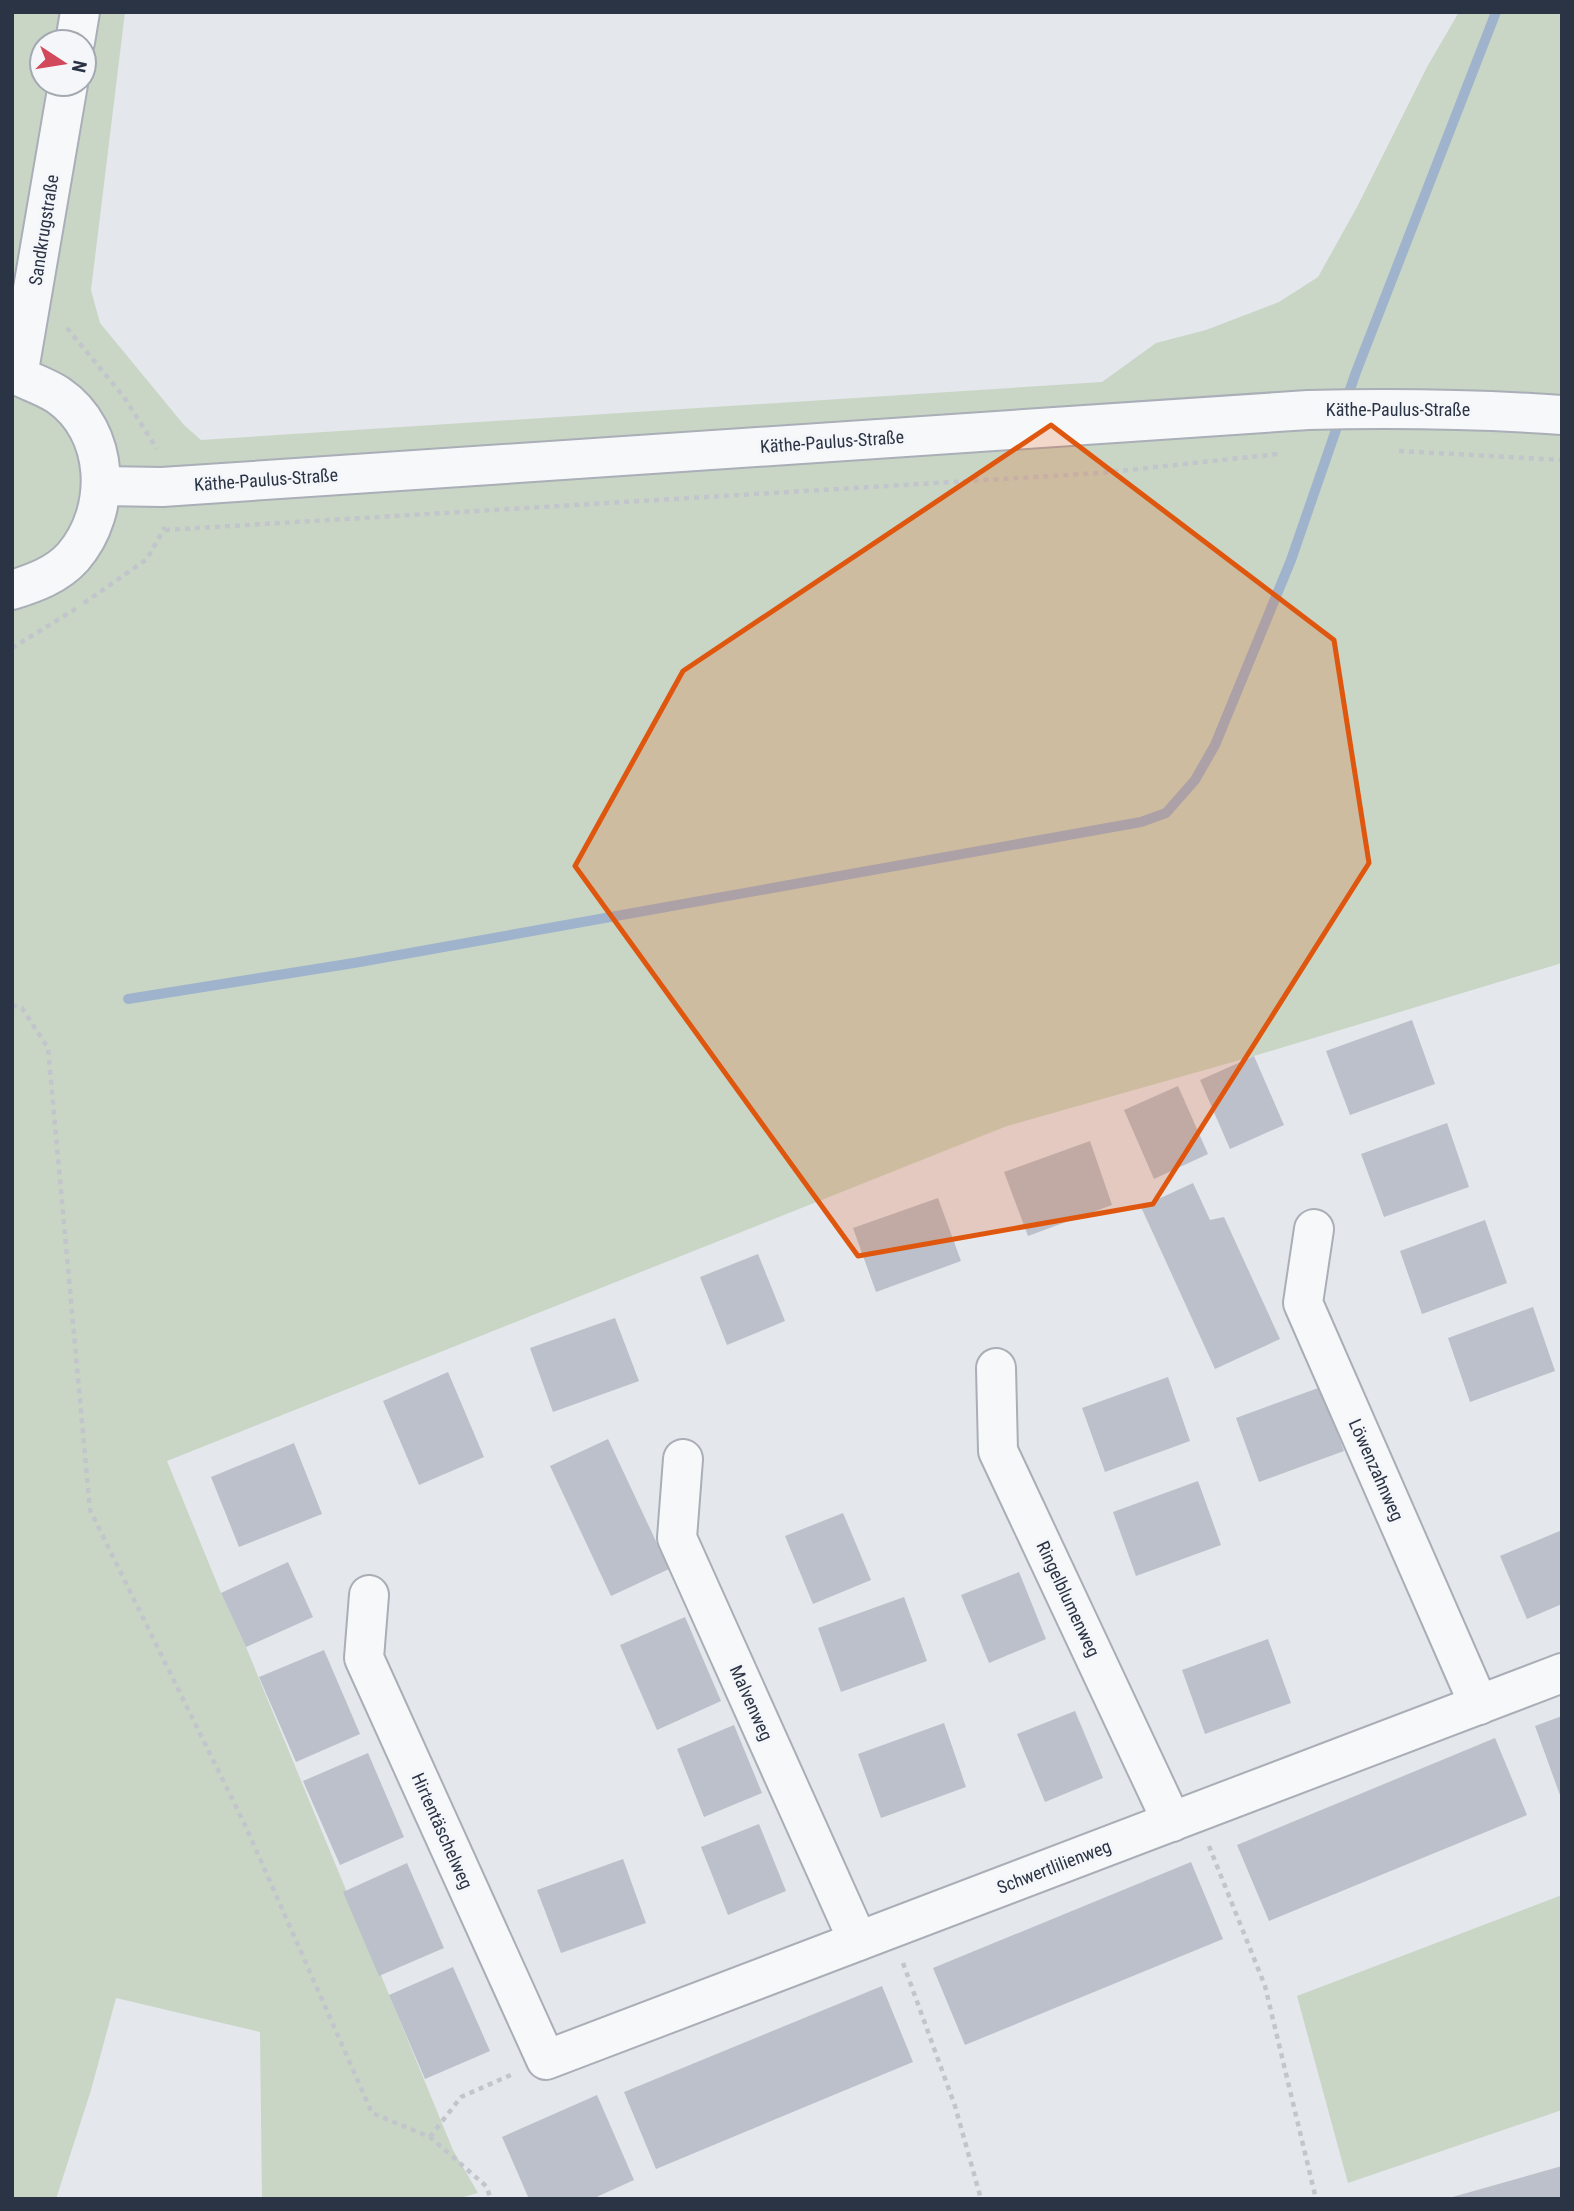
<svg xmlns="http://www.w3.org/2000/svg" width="1574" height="2211" font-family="'Roboto Condensed',sans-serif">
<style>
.green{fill:#c9d6c5;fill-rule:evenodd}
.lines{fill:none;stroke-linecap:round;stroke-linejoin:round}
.stream{stroke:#9fb4cc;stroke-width:10}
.building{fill:#bbc0ca}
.minor-casing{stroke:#a9aeb7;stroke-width:42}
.path{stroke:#c2c5cb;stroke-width:4.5;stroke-dasharray:5 5;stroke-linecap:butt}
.minor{stroke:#f7f8fa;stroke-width:38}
.marked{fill:#df570f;fill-opacity:0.2;stroke:#df570f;stroke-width:5;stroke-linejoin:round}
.labels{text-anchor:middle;stroke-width:6;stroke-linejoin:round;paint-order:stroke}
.street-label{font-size:18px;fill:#2b3445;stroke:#f4f6f9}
</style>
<rect width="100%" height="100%" fill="#e4e7ec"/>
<!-- green -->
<g class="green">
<path d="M12 12H125L91 290 100 323 184 425 201 440 1102 382 1156 343 1206 330 1279 302 1318 277 1357 207 1427 67 1459 12H1562V963L1254 1056 1007 1126 167 1461 221 1593 246 1647 453 2150 478 2193 456 2199H262L260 2032 116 1998 91 2090 56 2199H12ZM42 42H84V84H42Z"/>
<path d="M1562 1895V2110L1348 2183 1297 1996Z"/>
</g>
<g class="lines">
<!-- stream -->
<path class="stream" d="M128 999 354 963 1141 822 1166 813 1195 780 1215 745 1291 560 1356 372 1496 12"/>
</g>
<!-- building -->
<g class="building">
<path d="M1412 1020 1435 1084 1350 1115 1326 1051Z"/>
<path d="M1254 1056 1284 1125 1230 1149 1200 1080Z"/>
<path d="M1178 1086 1208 1154 1154 1179 1124 1110Z"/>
<path d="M1447 1123 1469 1187 1384 1217 1361 1154Z"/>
<path d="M1090 1141 1112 1205 1028 1236 1004 1172Z"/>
<path d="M1193 1183 1210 1220 1224 1217 1280 1339 1215 1369 1141 1207Z"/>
<path d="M938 1198 961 1261 876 1292 853 1228Z"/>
<path d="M1485 1220 1507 1283 1422 1314 1400 1251Z"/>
<path d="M758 1254 785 1321 727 1345 700 1277Z"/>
<path d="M1533 1307 1555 1371 1470 1402 1448 1338Z"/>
<path d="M615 1318 639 1381 553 1412 530 1348Z"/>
<path d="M448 1372 484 1457 419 1485 383 1401Z"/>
<path d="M1168 1377 1190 1441 1105 1472 1082 1408Z"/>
<path d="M1321 1387 1344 1451 1259 1482 1236 1418Z"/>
<path d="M608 1439 669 1569 611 1596 550 1466Z"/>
<path d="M294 1443 322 1514 239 1547 211 1477Z"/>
<path d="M1198 1481 1221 1545 1136 1576 1113 1512Z"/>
<path d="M843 1513 871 1580 813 1604 785 1536Z"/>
<path d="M1562 1530V1604L1527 1619 1500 1556Z"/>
<path d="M288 1562 313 1617 246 1647 221 1593Z"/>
<path d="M1019 1572 1046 1639 989 1663 961 1595Z"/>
<path d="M904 1597 927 1661 841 1692 818 1628Z"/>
<path d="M685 1617 721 1701 657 1730 620 1645Z"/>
<path d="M1268 1639 1291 1703 1205 1734 1182 1670Z"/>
<path d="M324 1650 360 1734 296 1762 259 1677Z"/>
<path d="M1075 1711 1103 1778 1045 1802 1017 1734Z"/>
<path d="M1562 1716V1798H1561L1535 1726Z"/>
<path d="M944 1723 966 1787 881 1818 858 1754Z"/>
<path d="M734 1725 762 1793 704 1817 677 1749Z"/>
<path d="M1495 1738 1527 1815 1269 1921 1237 1845Z"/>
<path d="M368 1753 404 1837 340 1865 303 1781Z"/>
<path d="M759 1824 786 1891 728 1915 701 1847Z"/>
<path d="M623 1859 646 1923 561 1953 537 1890Z"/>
<path d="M1191 1862 1223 1939 965 2045 933 1968Z"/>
<path d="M407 1863 444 1948 379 1976 343 1892Z"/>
<path d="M453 1967 490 2051 425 2079 389 1995Z"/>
<path d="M882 1986 913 2062 656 2169 624 2092Z"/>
<path d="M597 2095 634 2180 592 2199H529L502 2137Z"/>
<path d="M1562 2166V2199H1449V2198Z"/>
</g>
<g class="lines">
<!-- minor casing -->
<g class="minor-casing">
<g id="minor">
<path d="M75 42 80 12"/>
<path d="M12 376H18C31 382 46 387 58 395 111 431 113 511 73 557 57 575 34 583 12 590"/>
<path d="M18 376 68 84"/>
<path d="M102 486 162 487 1308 410C1393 408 1477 409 1562 415"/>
<path d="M1314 1229 1303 1303 1479 1705"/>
<path d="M996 1368 998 1451 1172 1822"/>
<path d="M683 1459 677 1538 858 1941"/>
<path d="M369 1595 364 1658 546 2060 1562 1673"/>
</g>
</g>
<!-- path -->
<g class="path">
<path d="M67 328 124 397 157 449"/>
<path d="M1399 451 1562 460"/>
<path d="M165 530 1100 473 1278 454"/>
<path d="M84 603 147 559 165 527"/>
<path d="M12 648 77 608"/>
<path d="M12 1005 22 1008 48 1048 90 1510 246 1827 372 2113 430 2137 486 2186 491 2199"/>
<path d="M1209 1846 1265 1986 1316 2199"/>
<path d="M903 1963 955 2106 981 2199"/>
<path d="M430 2137 461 2097 513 2074"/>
</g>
<!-- minor -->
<use href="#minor" class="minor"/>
</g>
<!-- marked area -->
<path class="marked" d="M1051 425 1334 640 1369 863 1153 1204 858 1256 575 866 683 671Z"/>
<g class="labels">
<!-- street labels -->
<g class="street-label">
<text transform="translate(44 230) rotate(-81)" y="6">Sandkrugstraße</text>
<text x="1398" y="416">Käthe-Paulus-Straße</text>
<text transform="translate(832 442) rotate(-4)" y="6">Käthe-Paulus-Straße</text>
<text transform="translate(266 480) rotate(-4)" y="6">Käthe-Paulus-Straße</text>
<text transform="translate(1376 1470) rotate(66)" y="6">Löwenzahnweg</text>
<text transform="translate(1068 1599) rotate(65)" y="6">Ringelblumenweg</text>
<text transform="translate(751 1703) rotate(66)" y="6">Malvenweg</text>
<text transform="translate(442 1831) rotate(66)" y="6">Hirtentäschelweg</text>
<text transform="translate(1054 1867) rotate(-21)" y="6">Schwertlilienweg</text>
</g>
</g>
<!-- border -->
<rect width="1574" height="2211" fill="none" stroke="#2b3445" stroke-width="28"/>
<!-- north arrow -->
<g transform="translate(63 63) rotate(102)"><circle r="33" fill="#f4f6f9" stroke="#a4a8b1" stroke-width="2"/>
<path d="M0-5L12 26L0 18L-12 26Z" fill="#d1495b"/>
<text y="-10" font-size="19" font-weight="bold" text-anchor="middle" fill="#2b3445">N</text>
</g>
</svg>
